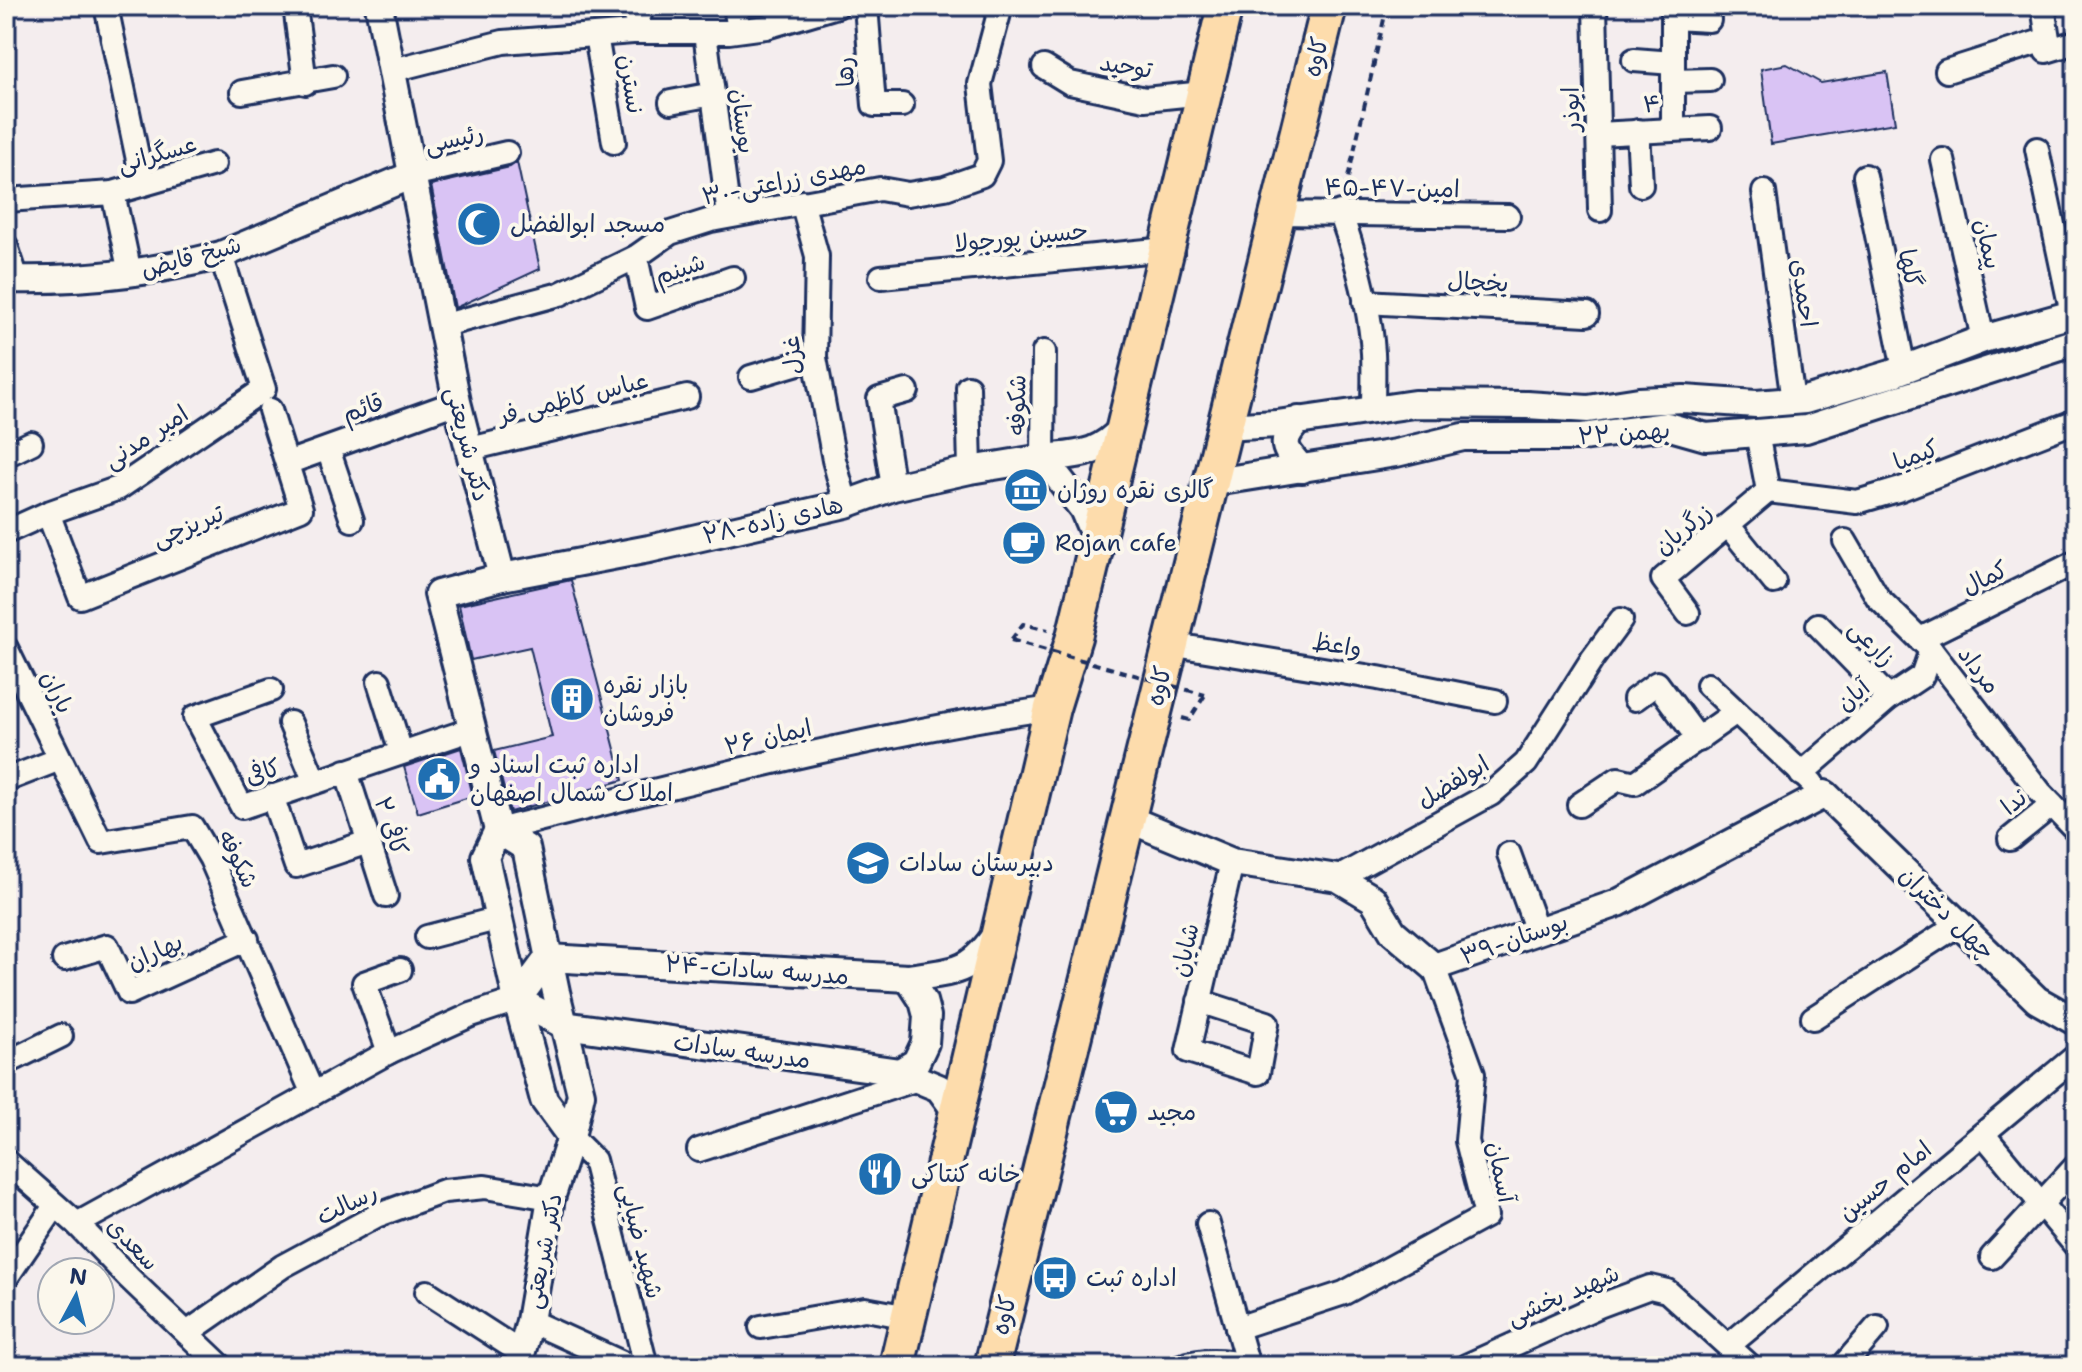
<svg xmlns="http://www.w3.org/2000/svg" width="2082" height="1372" font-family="'Shantell Sans','Playpen Sans Arabic',sans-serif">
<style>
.building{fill:#d9c3f4;stroke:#1b2f5e;stroke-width:2}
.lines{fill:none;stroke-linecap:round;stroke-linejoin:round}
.minor-casing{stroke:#1b2f5e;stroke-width:28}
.tertiary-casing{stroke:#1b2f5e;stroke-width:32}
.primary-casing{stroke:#1b2f5e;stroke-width:40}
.path{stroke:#1b2f5e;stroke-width:4;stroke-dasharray:8 6;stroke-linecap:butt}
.minor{stroke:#fbf7ec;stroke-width:22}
.tertiary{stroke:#fbf7ec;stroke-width:26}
.primary{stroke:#fddcac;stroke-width:34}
.path-bridge{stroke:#1b2f5e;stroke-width:4;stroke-dasharray:8 6;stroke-linecap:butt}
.labels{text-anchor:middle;stroke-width:8;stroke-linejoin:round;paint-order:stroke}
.street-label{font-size:24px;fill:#1b2f5e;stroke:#fbf7ec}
.poi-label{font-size:24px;fill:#1b2f5e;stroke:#fbf7ec;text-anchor:start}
</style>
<rect width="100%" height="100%" fill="#f4edee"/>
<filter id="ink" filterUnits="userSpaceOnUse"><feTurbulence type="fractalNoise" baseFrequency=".0125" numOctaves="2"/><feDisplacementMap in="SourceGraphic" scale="16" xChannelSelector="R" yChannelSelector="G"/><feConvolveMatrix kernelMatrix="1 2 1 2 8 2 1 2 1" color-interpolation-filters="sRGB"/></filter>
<g filter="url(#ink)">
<!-- building -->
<g class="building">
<path d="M1787 64 1821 83 1887 72 1895 123 1771 144 1761 69Z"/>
<path d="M517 162 540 269 455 308 431 185 510 167Z"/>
<path d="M571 580 623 780 510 812 494 751 552 737 530 647 471 660 459 605Z"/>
<path d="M461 748 473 796 418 813 404 767Z"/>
</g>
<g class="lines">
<!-- minor casing -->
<g class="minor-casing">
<g id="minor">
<path d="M106 6 143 184"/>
<path d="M295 6 305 83"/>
<path d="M735 6 739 30"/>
<path d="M866 6 874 105H902"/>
<path d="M1595 6 1600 210"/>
<path d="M1673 6V128"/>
<path d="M2043 6 2048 39 2046 51 2076 42"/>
<path d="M1673 18 1709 20"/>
<path d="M633 32 643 6"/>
<path d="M705 33 729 216"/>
<path d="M596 35 614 142"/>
<path d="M1634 60 1673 63"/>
<path d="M1044 67 1070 83 1145 99 1204 93"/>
<path d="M393 70 503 42 633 32H729L766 27 837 6"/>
<path d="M1947 71 2048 39"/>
<path d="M1673 81 1710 80"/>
<path d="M242 92 333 76"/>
<path d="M671 102 713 94"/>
<path d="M1638 131 1641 185"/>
<path d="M1598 134 1710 128"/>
<path d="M2037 149 2072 314"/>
<path d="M1943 160 1983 339"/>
<path d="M412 175 507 153"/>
<path d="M1865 176 1904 369"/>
<path d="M1764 192 1793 401"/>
<path d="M113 193 130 273"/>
<path d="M6 200 113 193 214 164"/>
<path d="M802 202 817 256 815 358 834 460 846 504"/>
<path d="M1340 212C1356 257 1370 305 1373 353 1374 372 1373 391 1373 410"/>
<path d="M1276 213 1508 216"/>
<path d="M6 246 17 279"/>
<path d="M636 257 647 308 733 278"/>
<path d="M881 277 1167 249"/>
<path d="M1365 302 1587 314"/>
<path d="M441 326 560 294 636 257 670 233 711 220 880 189 908 194 945 188 982 175 989 161 980 84 1001 6"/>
<path d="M751 377 815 358"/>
<path d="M968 387 970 470"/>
<path d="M1757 433 1768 491"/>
<path d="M328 449 352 520"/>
<path d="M470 449 687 397"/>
<path d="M6 455 31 443"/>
<path d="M1043 458 1044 352"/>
<path d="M287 463 457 402"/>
<path d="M893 487 879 399 907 391"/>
<path d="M1768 491 1857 502 1901 489 2076 421"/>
<path d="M48 513 80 597 301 509 270 410"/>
<path d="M1728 525 1774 582"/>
<path d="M6 532 48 513 119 488 264 389 221 255"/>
<path d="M1845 541 1878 598 1931 650 2040 792 2076 830"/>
<path d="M1688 613 1663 579 1768 491"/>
<path d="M1818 625 1889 698"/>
<path d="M1920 639 2072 564"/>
<path d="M1169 644 1378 678 1495 701"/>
<path d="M6 648 101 842 192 827 211 859 313 1094"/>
<path d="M379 682 401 752"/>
<path d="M1708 685 1812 783"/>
<path d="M271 690 195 717 242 807 473 729"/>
<path d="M1635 699 1657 683 1699 740"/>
<path d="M290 723 315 782"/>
<path d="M346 771 386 896"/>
<path d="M1801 774 1889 698 1922 676 1931 650"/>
<path d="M6 780 60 759"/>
<path d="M272 796 296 866 368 842"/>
<path d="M1579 805 1618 779 1635 783 1736 712"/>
<path d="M498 830C682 784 865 735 1052 708"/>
<path d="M2010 839 2052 805"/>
<path d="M1509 854 1537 931"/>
<path d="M1338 878 1491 794 1526 763 1593 658 1621 620"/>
<path d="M427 937 500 918"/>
<path d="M64 959 107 946 129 993 247 939"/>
<path d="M1199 1001 1267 1023 1258 1073 1188 1051 1232 862"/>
<path d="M1813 1018 1958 925"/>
<path d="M389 1052 364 983 400 970"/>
<path d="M6 1063 61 1036"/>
<path d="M1984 1135 2076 1246"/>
<path d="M571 1137 594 1160 646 1366"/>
<path d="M699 1150 918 1079"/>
<path d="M6 1161 77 1224 129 1278 221 1366"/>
<path d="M77 1224 389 1052 471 1015 517 1000"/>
<path d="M1208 1224 1248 1366"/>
<path d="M1992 1257 2076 1166"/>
<path d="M6 1278 55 1206"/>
<path d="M427 1292 523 1354"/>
<path d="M530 1321 629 1366"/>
<path d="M761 1327 865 1309 909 1317"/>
<path d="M1237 1328 1344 1293 1486 1216 1467 1141 1473 1074 1434 967"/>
<path d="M187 1333 283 1266 376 1216 444 1191 485 1187 551 1198"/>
<path d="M1728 1346 2076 1056"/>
<path d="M1181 1366C1203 1359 1226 1360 1248 1366"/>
<path d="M1466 1366 1599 1306 1650 1287 1667 1291 1750 1366"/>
<path d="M1843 1366 1877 1327"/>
</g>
</g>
<!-- tertiary casing -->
<g class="tertiary-casing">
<g id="tertiary">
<path d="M379 6 457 402 502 577 438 594 498 830 485 857 517 1000 544 1100 571 1137"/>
<path d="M6 279C78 281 152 273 221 255L412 175"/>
<path d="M1299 420C1278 442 1284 449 1302 469"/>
<path d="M1223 427 1277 424 1414 404 1527 405 1588 409 1639 401 1684 399 1756 404 1805 400 1891 374 1983 339 2076 313"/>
<path d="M1209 483 1396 453 1463 437H1582L1667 426 1706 437 1806 429 2076 342"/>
<path d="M1097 542 1083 509 1043 458C1079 454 1098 456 1124 427"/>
<path d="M502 577 649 549 846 504 893 487 970 470 1043 458"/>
<path d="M1126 818 1232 862 1338 878 1373 899 1393 932 1434 967 1618 903 1825 794 2037 1000 2076 1022"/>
<path d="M498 830 526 848 556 992 581 1094 571 1137 551 1198 530 1321 518 1366"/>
<path d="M900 1072 916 1062 925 1043 927 1016 923 1001 908 978"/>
<path d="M958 1114 939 1088 900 1072 564 1025 517 1000 548 958 908 978C955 971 969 974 997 933"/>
</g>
</g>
<!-- primary casing -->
<g class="primary-casing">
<g id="primary">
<path d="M897 1366 1052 708 1074 637 1225 6"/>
<path d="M992 1366 1329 6"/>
</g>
</g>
<!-- path -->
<g class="path">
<path d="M1881 13 1910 6"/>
<path d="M1345 191 1387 6"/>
<path d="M1011 640 1023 624 1048 630"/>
<path d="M1182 718 1189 720 1205 695"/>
</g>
<!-- minor -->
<use href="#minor" class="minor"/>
<!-- tertiary -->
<use href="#tertiary" class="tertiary"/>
<!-- primary -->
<use href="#primary" class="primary"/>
<!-- path-bridge -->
<path class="path-bridge" d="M1011 640 1205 695"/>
</g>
</g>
<!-- icons -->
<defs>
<g id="mosque-disc" transform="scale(2.3)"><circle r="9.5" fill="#1f6fb2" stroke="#fbf7ec"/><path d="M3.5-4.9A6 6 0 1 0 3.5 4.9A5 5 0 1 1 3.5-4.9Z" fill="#fff"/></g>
<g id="museum-disc" transform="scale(2.3)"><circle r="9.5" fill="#1f6fb2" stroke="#fbf7ec"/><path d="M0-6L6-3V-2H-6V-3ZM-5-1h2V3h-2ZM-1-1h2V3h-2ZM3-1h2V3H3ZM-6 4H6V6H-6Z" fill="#fff"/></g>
<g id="cafe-disc" transform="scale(2.3)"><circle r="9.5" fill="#1f6fb2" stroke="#fbf7ec"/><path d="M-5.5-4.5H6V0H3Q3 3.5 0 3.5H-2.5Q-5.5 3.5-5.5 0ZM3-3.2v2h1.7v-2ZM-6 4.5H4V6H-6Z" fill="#fff"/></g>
<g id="building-disc" transform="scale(2.3)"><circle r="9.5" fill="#1f6fb2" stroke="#fbf7ec"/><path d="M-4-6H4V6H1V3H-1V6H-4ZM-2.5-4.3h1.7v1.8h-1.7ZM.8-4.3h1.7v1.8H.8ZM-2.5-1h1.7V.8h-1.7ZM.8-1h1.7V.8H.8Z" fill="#fff"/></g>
<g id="civic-disc" transform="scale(2.3)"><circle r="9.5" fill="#1f6fb2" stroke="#fbf7ec"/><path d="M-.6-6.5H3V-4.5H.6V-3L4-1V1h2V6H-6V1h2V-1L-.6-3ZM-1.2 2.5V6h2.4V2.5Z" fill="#fff"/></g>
<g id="school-disc" transform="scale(2.3)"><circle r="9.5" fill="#1f6fb2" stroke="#fbf7ec"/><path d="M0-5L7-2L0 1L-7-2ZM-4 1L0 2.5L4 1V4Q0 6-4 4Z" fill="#fff"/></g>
<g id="supermarket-disc" transform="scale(2.3)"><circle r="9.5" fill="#1f6fb2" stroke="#fbf7ec"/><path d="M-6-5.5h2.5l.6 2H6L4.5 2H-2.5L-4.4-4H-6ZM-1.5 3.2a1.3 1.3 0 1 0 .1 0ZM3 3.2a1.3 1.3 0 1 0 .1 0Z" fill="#fff"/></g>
<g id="restaurant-disc" transform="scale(2.3)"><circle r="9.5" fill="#1f6fb2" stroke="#fbf7ec"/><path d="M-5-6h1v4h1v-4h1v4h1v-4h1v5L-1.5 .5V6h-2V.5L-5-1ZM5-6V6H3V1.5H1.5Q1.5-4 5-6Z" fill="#fff"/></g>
<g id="bus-disc" transform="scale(2.3)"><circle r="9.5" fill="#1f6fb2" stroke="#fbf7ec"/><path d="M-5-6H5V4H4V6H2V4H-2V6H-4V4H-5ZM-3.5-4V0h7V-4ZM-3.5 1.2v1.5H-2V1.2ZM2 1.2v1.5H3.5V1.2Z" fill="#fff"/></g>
</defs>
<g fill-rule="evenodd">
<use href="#mosque-disc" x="479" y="224"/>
<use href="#museum-disc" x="1026" y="490"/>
<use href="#cafe-disc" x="1024" y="543"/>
<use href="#building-disc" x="572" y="699"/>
<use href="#civic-disc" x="439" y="779"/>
<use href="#school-disc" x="868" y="863"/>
<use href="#supermarket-disc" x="1116" y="1112"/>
<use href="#restaurant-disc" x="880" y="1174"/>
<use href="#bus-disc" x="1055" y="1278"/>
</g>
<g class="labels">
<!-- street labels -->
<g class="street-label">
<text transform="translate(1316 57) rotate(-76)" y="8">کاوه</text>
<text transform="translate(1126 66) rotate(9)" y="8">توحید</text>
<text transform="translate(845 72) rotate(-95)" y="8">رها</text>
<text transform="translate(631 84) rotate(81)" y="8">نسترن</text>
<text transform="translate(1652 104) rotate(-4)" y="8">۴</text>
<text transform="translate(1571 109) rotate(-91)" y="8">ابوذر</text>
<text transform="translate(743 121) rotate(83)" y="8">بوستان</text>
<text transform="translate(454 139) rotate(-13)" y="8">رئیسی</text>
<text transform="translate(157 154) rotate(-16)" y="8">عسگرانی</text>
<text transform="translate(784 181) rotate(-11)" y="8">۳۰-مهدی زراعتی</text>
<text transform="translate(1392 188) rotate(1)" y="8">۴۵-۴۷-امین</text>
<text transform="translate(1021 237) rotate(-6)" y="8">حسین پورجولا</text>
<text transform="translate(1988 244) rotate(77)" y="8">پیمان</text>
<text transform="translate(191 257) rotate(-15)" y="8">شیخ فایض</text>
<text transform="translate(1910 268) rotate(79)" y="8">گلها</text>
<text transform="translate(680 269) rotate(-19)" y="8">شبنم</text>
<text transform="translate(1478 282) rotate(3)" y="8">یخچال</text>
<text transform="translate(1804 293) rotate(82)" y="8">احمدی</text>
<text transform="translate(792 355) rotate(-94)" y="8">غزل</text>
<text transform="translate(573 398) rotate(-14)" y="8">عباس کاظمی فر</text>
<text transform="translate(1017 405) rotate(-89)" y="8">شکوفه</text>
<text transform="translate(363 408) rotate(-20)" y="8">قائم</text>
<text transform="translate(1624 433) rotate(-4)" y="8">۲۲ بهمن</text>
<text transform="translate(146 437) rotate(-33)" y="8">امیر مدنی</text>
<text transform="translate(468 444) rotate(76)" y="8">دکتر شریعتی</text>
<text transform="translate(1916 455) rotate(-21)" y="8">کیمیا</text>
<text transform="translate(773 520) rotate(-13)" y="8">۲۸-هادی زاده</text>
<text transform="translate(188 526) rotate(-22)" y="8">تبریزچی</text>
<text transform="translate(1683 529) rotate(-39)" y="8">زرگریان</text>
<text transform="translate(1985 578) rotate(-26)" y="8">کمال</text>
<text transform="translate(1872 643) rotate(46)" y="8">زارعی</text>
<text transform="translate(1337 645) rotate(9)" y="8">واعظ</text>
<text transform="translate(1979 670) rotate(53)" y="8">مرداد</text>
<text transform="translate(1159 686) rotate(-76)" y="8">کاوه</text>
<text transform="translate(57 692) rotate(64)" y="8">باران</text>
<text transform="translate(1853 695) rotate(-40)" y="8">آبان</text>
<text transform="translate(768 737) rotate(-13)" y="8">۲۶ ایمان</text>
<text transform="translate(263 772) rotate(-19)" y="8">کافی</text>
<text transform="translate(1453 782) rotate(-31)" y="8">ابولفضل</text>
<text transform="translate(2014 802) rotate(-39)" y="8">ندا</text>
<text transform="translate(391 826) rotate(72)" y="8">کافی ۲</text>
<text transform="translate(238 859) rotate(64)" y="8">شکوفه</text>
<text transform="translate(1947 913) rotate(44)" y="8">چهل دختران</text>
<text transform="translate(1514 939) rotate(-19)" y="8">۳۹-بوستان</text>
<text transform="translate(1185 950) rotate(-77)" y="8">شایان</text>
<text transform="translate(155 952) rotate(-24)" y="8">بهاران</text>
<text transform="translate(757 970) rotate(4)" y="8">۲۴-مدرسه سادات</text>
<text transform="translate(742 1051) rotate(8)" y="8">مدرسه سادات</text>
<text transform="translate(1501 1172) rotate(79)" y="8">آسمان</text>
<text transform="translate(1885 1181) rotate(-39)" y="8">امام حسین</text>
<text transform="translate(347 1204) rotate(-26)" y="8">رسالت</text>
<text transform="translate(641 1241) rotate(76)" y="8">شهید ضیایی</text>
<text transform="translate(133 1244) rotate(46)" y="8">سعدی</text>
<text transform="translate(543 1251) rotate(-79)" y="8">دکتر شریعتی</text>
<text transform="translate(1563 1295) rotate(-23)" y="8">شهید بخشی</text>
<text transform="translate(1004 1315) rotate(-77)" y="8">کاوه</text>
</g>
<!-- poi labels -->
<g class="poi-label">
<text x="510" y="232">مسجد ابوالفضل</text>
<text x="1057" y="498">گالری نقره روژان</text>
<text x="1055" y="551">Rojan cafe</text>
<text x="603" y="693">بازار نقره<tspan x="603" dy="28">فروشان</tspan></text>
<text x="470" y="773">اداره ثبت اسناد و<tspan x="470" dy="28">املاک شمال اصفهان</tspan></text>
<text x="899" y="871">دبیرستان سادات</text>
<text x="1147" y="1120">مجید</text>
<text x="911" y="1182">خانه کنتاکی</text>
<text x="1086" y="1286">اداره ثبت</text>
</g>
</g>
<!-- margin -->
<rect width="2082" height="1372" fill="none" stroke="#fbf7ec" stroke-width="32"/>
<rect x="16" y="16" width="2050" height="1340" fill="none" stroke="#1b2f5e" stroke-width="3" filter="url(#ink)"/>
<!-- north arrow -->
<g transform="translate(76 1296) rotate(7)"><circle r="38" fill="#fbf7ec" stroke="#a1a7b3" stroke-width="2"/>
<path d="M0-6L14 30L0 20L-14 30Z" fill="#1f6fb2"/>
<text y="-12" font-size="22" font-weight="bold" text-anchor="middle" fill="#1b2f5e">N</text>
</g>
</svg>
